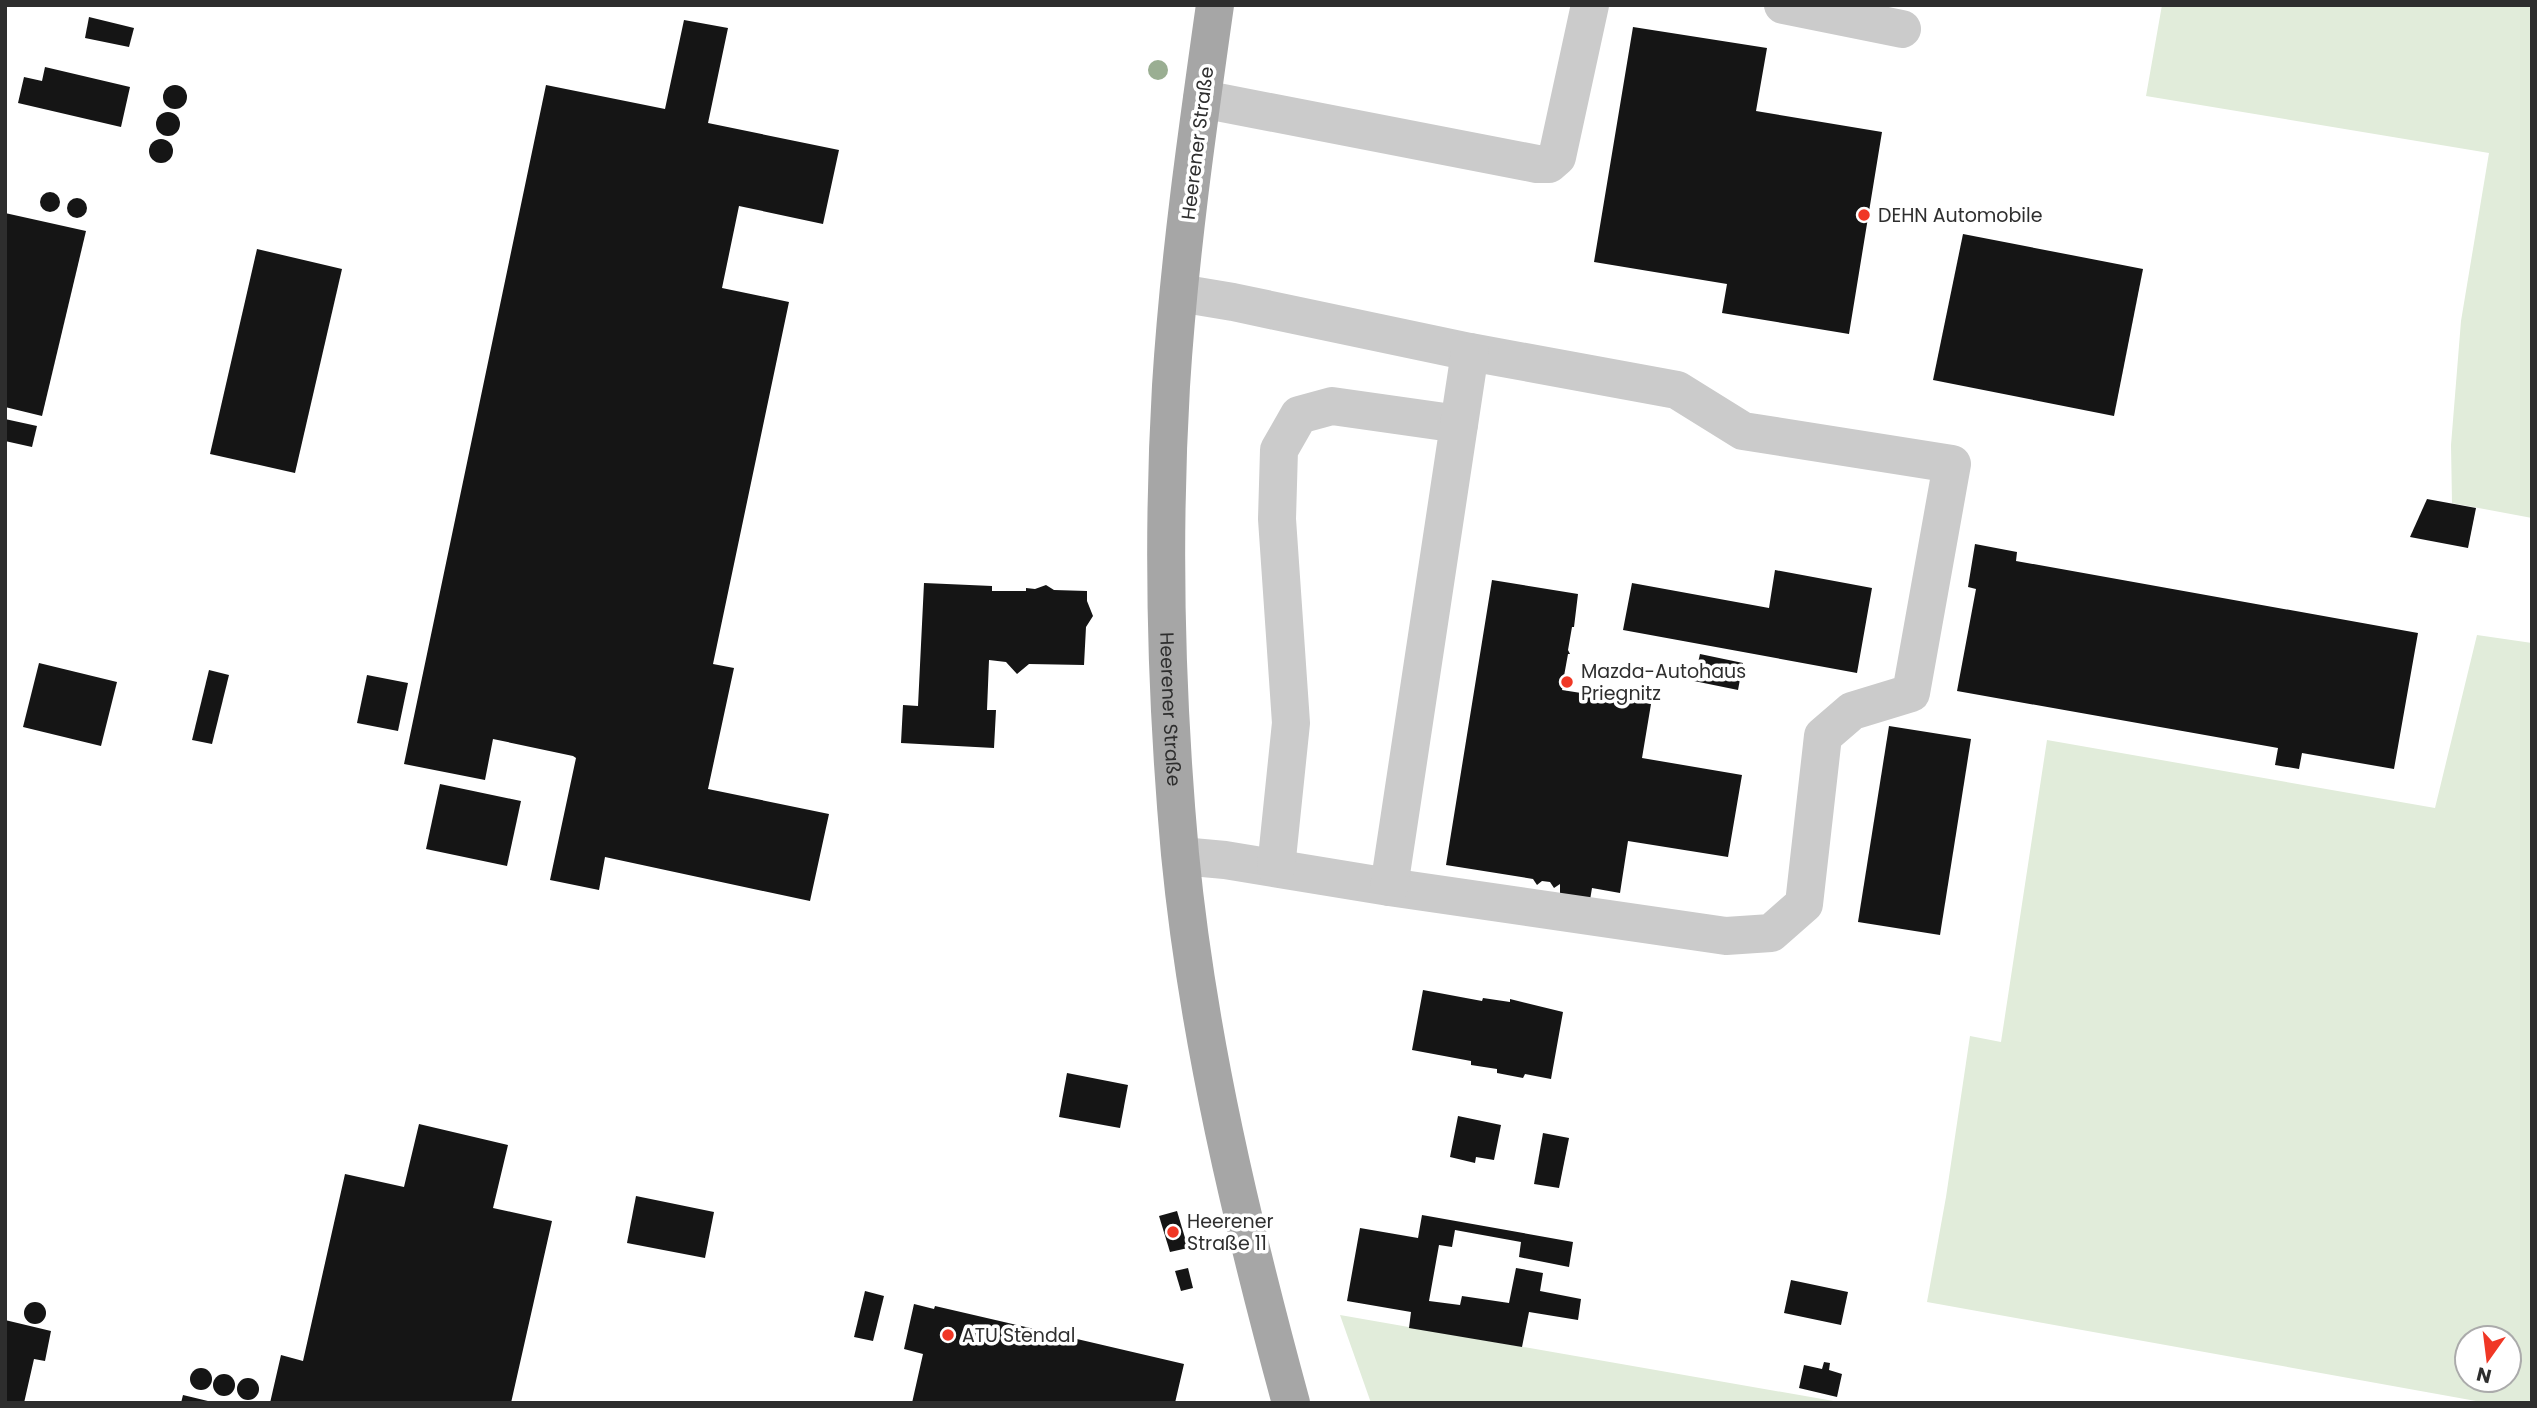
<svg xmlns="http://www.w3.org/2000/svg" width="2537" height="1408" font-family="Poppins,sans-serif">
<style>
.green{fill:#e1ecda;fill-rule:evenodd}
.building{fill:#151515}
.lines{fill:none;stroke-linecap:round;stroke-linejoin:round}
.minor{stroke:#cbcbcb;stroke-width:38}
.major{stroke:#a6a6a6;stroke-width:38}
.tree{fill:#9aae92}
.poi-dot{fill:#f03725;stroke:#fff;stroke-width:2.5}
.labels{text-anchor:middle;stroke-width:7;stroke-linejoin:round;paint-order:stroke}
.street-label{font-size:19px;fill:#2e2e2e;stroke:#fff}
.poi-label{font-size:19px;fill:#2e2e2e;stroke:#fff;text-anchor:start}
</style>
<rect width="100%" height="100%" fill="#fff"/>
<!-- green -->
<g class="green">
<path d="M2162 5H2532V518L2452 503 2451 445 2461 321 2489 153 2146 96Z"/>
<path d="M2477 635 2532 643V1403H2487L1927 1302 1946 1197 1970 1036 2001 1042 2047 740 2435 808ZM2509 1338V1380H2467V1338Z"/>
<path d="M1340 1315 1845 1403H1371Z"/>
</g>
<!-- building -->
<g class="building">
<path d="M89 17 134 28 129 47 85 38Z"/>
<path d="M684 20 728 28 708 123 839 150 823 224 739 206 722 288 789 302 713 664 734 668 708 789 829 814 810 901 605 857 599 890 550 880 576 758 573 756 493 739 485 780 404 764 546 85 665 109Z"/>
<path d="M1633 27 1767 48 1756 111 1882 132 1849 334 1722 313 1727 284 1594 262Z"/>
<path d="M45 67 130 87 121 127 18 103 24 77 42 81Z"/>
<circle cx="175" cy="97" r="12"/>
<circle cx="168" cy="124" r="12"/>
<circle cx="161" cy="151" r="12"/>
<circle cx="50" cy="202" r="10"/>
<circle cx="77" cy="208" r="10"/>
<path d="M5 213 86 231 42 416 5 407Z"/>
<path d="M1963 234 2143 269 2114 416 1933 380Z"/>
<path d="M257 249 342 269 295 473 210 454Z"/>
<path d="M5 419 37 426 32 447 5 441Z"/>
<path d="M2427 499 2476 508 2468 548 2410 537Z"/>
<path d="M1975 544 2017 552 2016 561 2418 633 2394 769 2302 753 2299 769 2275 765 2278 748 1957 691 1976 589 1968 587Z"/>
<path d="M1775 570 1872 588 1857 673 1623 630 1632 583 1769 608Z"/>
<path d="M1492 580 1578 594 1574 627H1572L1568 650 1570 654H1568L1564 676H1566L1562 690 1651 704 1642 758 1742 775 1728 857 1628 841 1620 893 1592 888 1590 900 1560 895V884L1554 888 1550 882 1542 881 1537 885 1533 879 1446 865Z"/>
<path d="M924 583 992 586V591H1026V588L1035 589 1046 585 1054 590 1087 591V601L1093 616 1086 627 1084 665 1029 664 1017 674 1006 662 989 660 987 710H996L994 748 901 743 903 705 918 706Z"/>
<path d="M1700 654 1743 663 1738 690 1694 681Z"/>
<path d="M39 663 117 682 101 746 23 727Z"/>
<path d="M209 670 229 675 212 744 192 740Z"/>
<path d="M367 675 408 683 398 731 357 723Z"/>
<path d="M1889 726 1971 739 1940 935 1858 922Z"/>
<path d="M440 784 521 801 507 866 426 849Z"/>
<path d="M1423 990 1482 1001 1483 998 1510 1002V999L1563 1012 1551 1079 1525 1074 1523 1078 1497 1073V1069L1471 1065V1061L1412 1050Z"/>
<path d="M1067 1073 1128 1085 1120 1128 1059 1117Z"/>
<path d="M1458 1116 1501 1125 1494 1160 1476 1157 1475 1163 1450 1157Z"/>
<path d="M419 1124 508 1145 493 1208 552 1221 511 1403H270L281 1355 303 1361 345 1174 404 1187Z"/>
<path d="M1543 1133 1569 1138 1559 1188 1534 1184Z"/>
<path d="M636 1196 714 1212 705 1258 627 1243Z"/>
<path d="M1177 1211 1188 1248 1170 1252 1159 1216Z"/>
<path d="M1422 1215 1573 1242 1569 1267 1519 1257 1521 1242 1455 1230 1452 1247 1439 1245 1429 1301 1460 1305 1462 1296 1509 1303 1516 1268 1543 1273 1540 1291 1581 1299 1578 1320 1529 1312 1522 1347 1409 1328 1411 1312 1347 1301 1360 1228 1418 1238Z"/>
<path d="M1188 1268 1193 1288 1181 1291 1175 1271Z"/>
<path d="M1791 1280 1848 1292 1841 1325 1784 1313Z"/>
<path d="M865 1291 884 1296 873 1341 854 1337Z"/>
<circle cx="35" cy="1313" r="11"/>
<path d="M914 1304 934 1309 935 1306 1184 1364 1175 1403H912L923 1354 904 1349Z"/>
<path d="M5 1320 51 1331 45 1361 34 1359 24 1403H5Z"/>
<path d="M1824 1362 1830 1363 1829 1370 1842 1374 1837 1397 1799 1388 1804 1365 1822 1369Z"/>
<circle cx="201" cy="1379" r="11"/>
<circle cx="224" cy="1385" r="11"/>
<circle cx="248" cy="1389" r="11"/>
<path d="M183 1395 212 1402V1403H181Z"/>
</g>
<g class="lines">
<!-- minor -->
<g class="minor">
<path d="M1783 5 1902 29"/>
<path d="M1202 99 1537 164H1549L1557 157 1590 5"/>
<path d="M1179 293 1233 302 1470 352 1677 390 1743 431 1952 464 1911 693 1852 711 1823 736 1804 904 1771 933 1726 936 1389 887 1225 860 1181 856"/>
<path d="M1276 868 1291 723 1277 519 1279 450 1299 415 1332 406 1459 424"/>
<path d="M1389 887 1470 352"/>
</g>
<!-- major -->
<path class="major" id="s1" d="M1215 5C1197 132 1179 258 1171 386 1162 541 1166 699 1180 854 1198 1040 1242 1223 1291 1403"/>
</g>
<!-- trees -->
<circle class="tree" cx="1158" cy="70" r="10"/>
<!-- markers -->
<g class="poi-dot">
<circle cx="1864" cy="215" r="7"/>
<circle cx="1567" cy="682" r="7"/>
<circle cx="1173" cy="1232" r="7"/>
<circle cx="948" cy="1335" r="7"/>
</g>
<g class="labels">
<!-- street labels -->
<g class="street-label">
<text transform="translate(1197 143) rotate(-83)" y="7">Heerener Straße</text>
<text dy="7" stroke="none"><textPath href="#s1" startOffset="707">Heerener Straße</textPath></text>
</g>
<!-- poi labels -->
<g class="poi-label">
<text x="1878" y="222">DEHN Automobile</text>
<text x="1581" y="678">Mazda-Autohaus<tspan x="1581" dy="22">Priegnitz</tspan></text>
<text x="1187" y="1228">Heerener<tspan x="1187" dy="22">Straße 11</tspan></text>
<text x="962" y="1342">ATU Stendal</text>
</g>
</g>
<!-- border -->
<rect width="2537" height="1408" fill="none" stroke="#2e2e2e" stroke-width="14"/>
<!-- north arrow -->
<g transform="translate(2488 1359) rotate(194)"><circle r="33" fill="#ffffff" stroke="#ababab" stroke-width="2"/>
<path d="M0-5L12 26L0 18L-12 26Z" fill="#f03725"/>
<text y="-10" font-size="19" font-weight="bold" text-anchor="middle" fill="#2e2e2e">N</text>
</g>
</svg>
